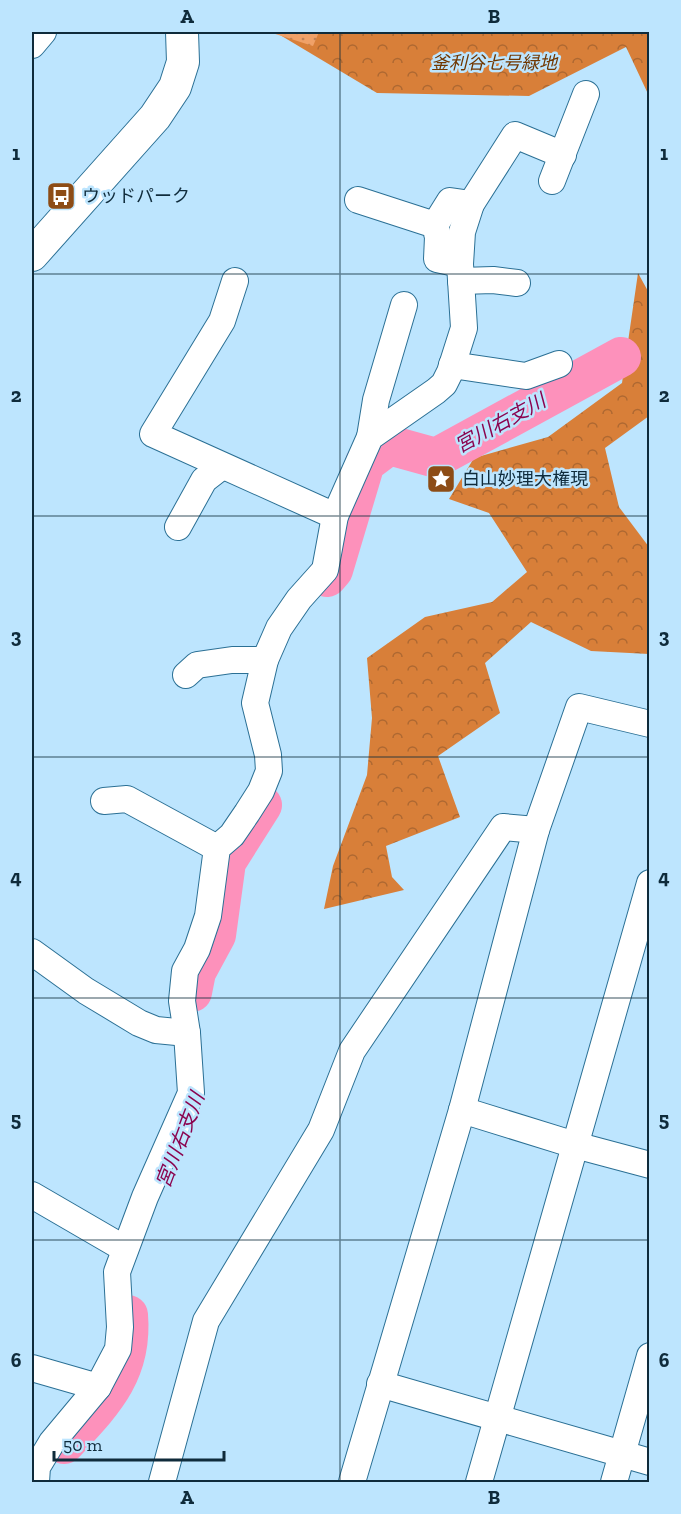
<svg xmlns="http://www.w3.org/2000/svg" width="681" height="1514" font-family="'Zilla Slab','Noto Sans JP',serif">
<style>
.forest{fill:url(#forest-crowns)}
.park{fill:url(#park-dots)}
.lines{fill:none;stroke-linecap:round;stroke-linejoin:round}
.river{stroke:#fd91bb;stroke-width:40}
.minor-casing{stroke:#2b7095;stroke-width:28}
.tertiary-casing{stroke:#2b7095;stroke-width:34}
.minor{stroke:#fff;stroke-width:26}
.tertiary{stroke:#fff;stroke-width:32}
.grid{fill:none;stroke:#0f2b3b;stroke-width:1.5;stroke-opacity:0.55}
.labels{text-anchor:middle;stroke-width:5;stroke-linejoin:round;paint-order:stroke}
.park-label{font-size:18px;font-style:italic;fill:#703700;stroke:#bde5fe}
.poi-label{font-size:18px;fill:#0f2b3b;stroke:#bde5fe;text-anchor:start}
.water-label{font-size:20px;font-style:italic;fill:#8b044f;stroke:#bde5fe}
.neatline{fill:none;stroke:#0f2b3b;stroke-width:2}
.grid-label{font-size:20px;text-anchor:middle;font-weight:bold;fill:#0f2b3b}
</style>
<defs>
<pattern id="forest-crowns" width="20" height="18" patternUnits="userSpaceOnUse" patternTransform="scale(1.5)"><rect width="20" height="18" fill="#d87f39"/><path d="M2 6a3 3 0 1 1 6 0M12 15a3 3 0 1 1 6 0" fill="none" stroke="#ae6831"/></pattern>
<pattern id="park-dots" width="8" height="8" patternUnits="userSpaceOnUse" patternTransform="scale(1.5)"><rect width="8" height="8" fill="#f0a168"/><path d="M2 2h.1M6 6h.1" fill="none" stroke="#c18357" stroke-width="1.8" stroke-linecap="round"/></pattern>
</defs>
<rect width="100%" height="100%" fill="#bde5fe"/>
<!-- forest -->
<g class="forest">
<path d="M275 32H649V96L626 47 529 96 377 93Z"/>
<path d="M638 273 649 293V416L605 448 619 507 649 547V654L591 651 531 622 485 663 500 713 438 756 460 817 386 846 392 877 404 890 324 909 333 866 367 775 372 718 367 658 425 617 492 602 527 572 489 513 449 499 474 458 548 437 622 383Z"/>
</g>
<!-- park -->
<path class="park" d="M269 32H319L313 46Z"/>
<g class="lines">
<!-- river -->
<g class="river">
<path d="M327 577 333 570 365 463 389 445 436 458 621 357"/>
<path d="M192 992 196 972 216 935 226 862 262 805"/>
<path d="M64 1444C101 1404 133 1374 128 1315"/>
</g>
<!-- minor casing -->
<g class="minor-casing">
<g id="minor">
<path d="M32 45 43 32"/>
<path d="M552 181 586 94"/>
<path d="M358 200 435 225 438 237 437 259 460 264"/>
<path d="M435 225 450 201 471 204"/>
<path d="M235 281 222 321 153 434 335 516"/>
<path d="M461 281 493 280 517 283"/>
<path d="M452 365 526 376 559 364"/>
<path d="M370 437 376 400 404 305"/>
<path d="M178 527 204 480 222 466"/>
<path d="M186 675 197 665 232 660H265"/>
<path d="M104 801 127 799 217 848"/>
<path d="M32 952 86 991 139 1023 156 1030 187 1033"/>
<path d="M462 1110 575 1145 650 1165"/>
<path d="M32 1195 125 1249"/>
<path d="M32 1368 98 1387"/>
<path d="M380 1384 650 1462"/>
<path d="M36 1482 37 1467 52 1442 98 1387 118 1349 120 1327 117 1272 145 1197 191 1093 187 1033 182 1001 185 971 197 949 208 916 217 848 232 835 247 813 261 791 269 771 268 755 255 703 265 660 279 628 299 599 325 570 335 516 370 437 436 391 444 384 450 372 464 328 460 264 462 232 471 204 515 135 563 155"/>
<path d="M162 1482 206 1321 321 1130 352 1051 503 827 536 830"/>
<path d="M352 1482 462 1110 536 830 579 707 650 724"/>
<path d="M479 1482 650 883"/>
<path d="M614 1482 650 1356"/>
</g>
</g>
<!-- tertiary casing -->
<g class="tertiary-casing">
<path id="tertiary" d="M32 255 155 117 175 87 183 62 182 32"/>
</g>
<!-- minor -->
<use href="#minor" class="minor"/>
<!-- tertiary -->
<use href="#tertiary" class="tertiary"/>
</g>
<!-- grid -->
<path class="grid" d="M340 32V1482M32 274H650M32 516H650M32 757H650M32 998H650M32 1240H650"/>
<!-- icons -->
<defs>
<g id="bus-square" transform="scale(1.5)"><rect x="-9" y="-9" width="18" height="18" rx="4" fill="#8d4c16" stroke="#bde5fe"/><path d="M-5-6H5V4H4V6H2V4H-2V6H-4V4H-5ZM-3.5-4V0h7V-4ZM-3.5 1.2v1.5H-2V1.2ZM2 1.2v1.5H3.5V1.2Z" fill="#fff"/></g>
<g id="sight-square" transform="scale(1.5)"><rect x="-9" y="-9" width="18" height="18" rx="4" fill="#8d4c16" stroke="#bde5fe"/><path d="M0-6L1.8-2.2L6-1.7L2.9 1.2L3.7 5.4L0 3.3L-3.7 5.4L-2.9 1.2L-6-1.7L-1.8-2.2Z" fill="#fff"/></g>
</defs>
<g fill-rule="evenodd">
<use href="#bus-square" x="61" y="196"/>
<use href="#sight-square" x="441" y="479"/>
</g>
<g class="labels">
<!-- park labels -->
<g class="park-label">
<text x="494" y="69">釜利谷七号緑地</text>
</g>
<!-- poi labels -->
<g class="poi-label">
<text x="82" y="202">ウッドパーク</text>
<text x="462" y="485">白山妙理大権現</text>
</g>
<!-- water labels -->
<g class="water-label">
<text transform="translate(500 423) rotate(-29)" y="7">宮川右支川</text>
<text transform="translate(180 1140) rotate(-69)" y="7">宮川右支川</text>
</g>
</g>
<!-- border -->
<rect width="681" height="1514" fill="none" stroke="#bde5fe" stroke-width="66"/>
<!-- scale -->
<path d="M54 1451v9h170v-9" fill="none" stroke="#0f2b3b" stroke-width="3"/>
<text x="63" y="1451" font-size="18" fill="#0f2b3b" stroke="#bde5fe" stroke-width="4.5" paint-order="stroke">50 m</text>
<rect x="33" y="33" width="615" height="1448" class="neatline"/>
<g class="grid-label">
<text x="187" y="23">A</text>
<text x="494" y="23">B</text>
<text x="16" y="160">1</text>
<text x="664" y="160">1</text>
<text x="16" y="402">2</text>
<text x="664" y="402">2</text>
<text x="16" y="643">3</text>
<text x="664" y="643">3</text>
<text x="16" y="884">4</text>
<text x="664" y="884">4</text>
<text x="16" y="1126">5</text>
<text x="664" y="1126">5</text>
<text x="16" y="1367">6</text>
<text x="664" y="1367">6</text>
<text x="187" y="1504">A</text>
<text x="494" y="1504">B</text>
</g>
</svg>
